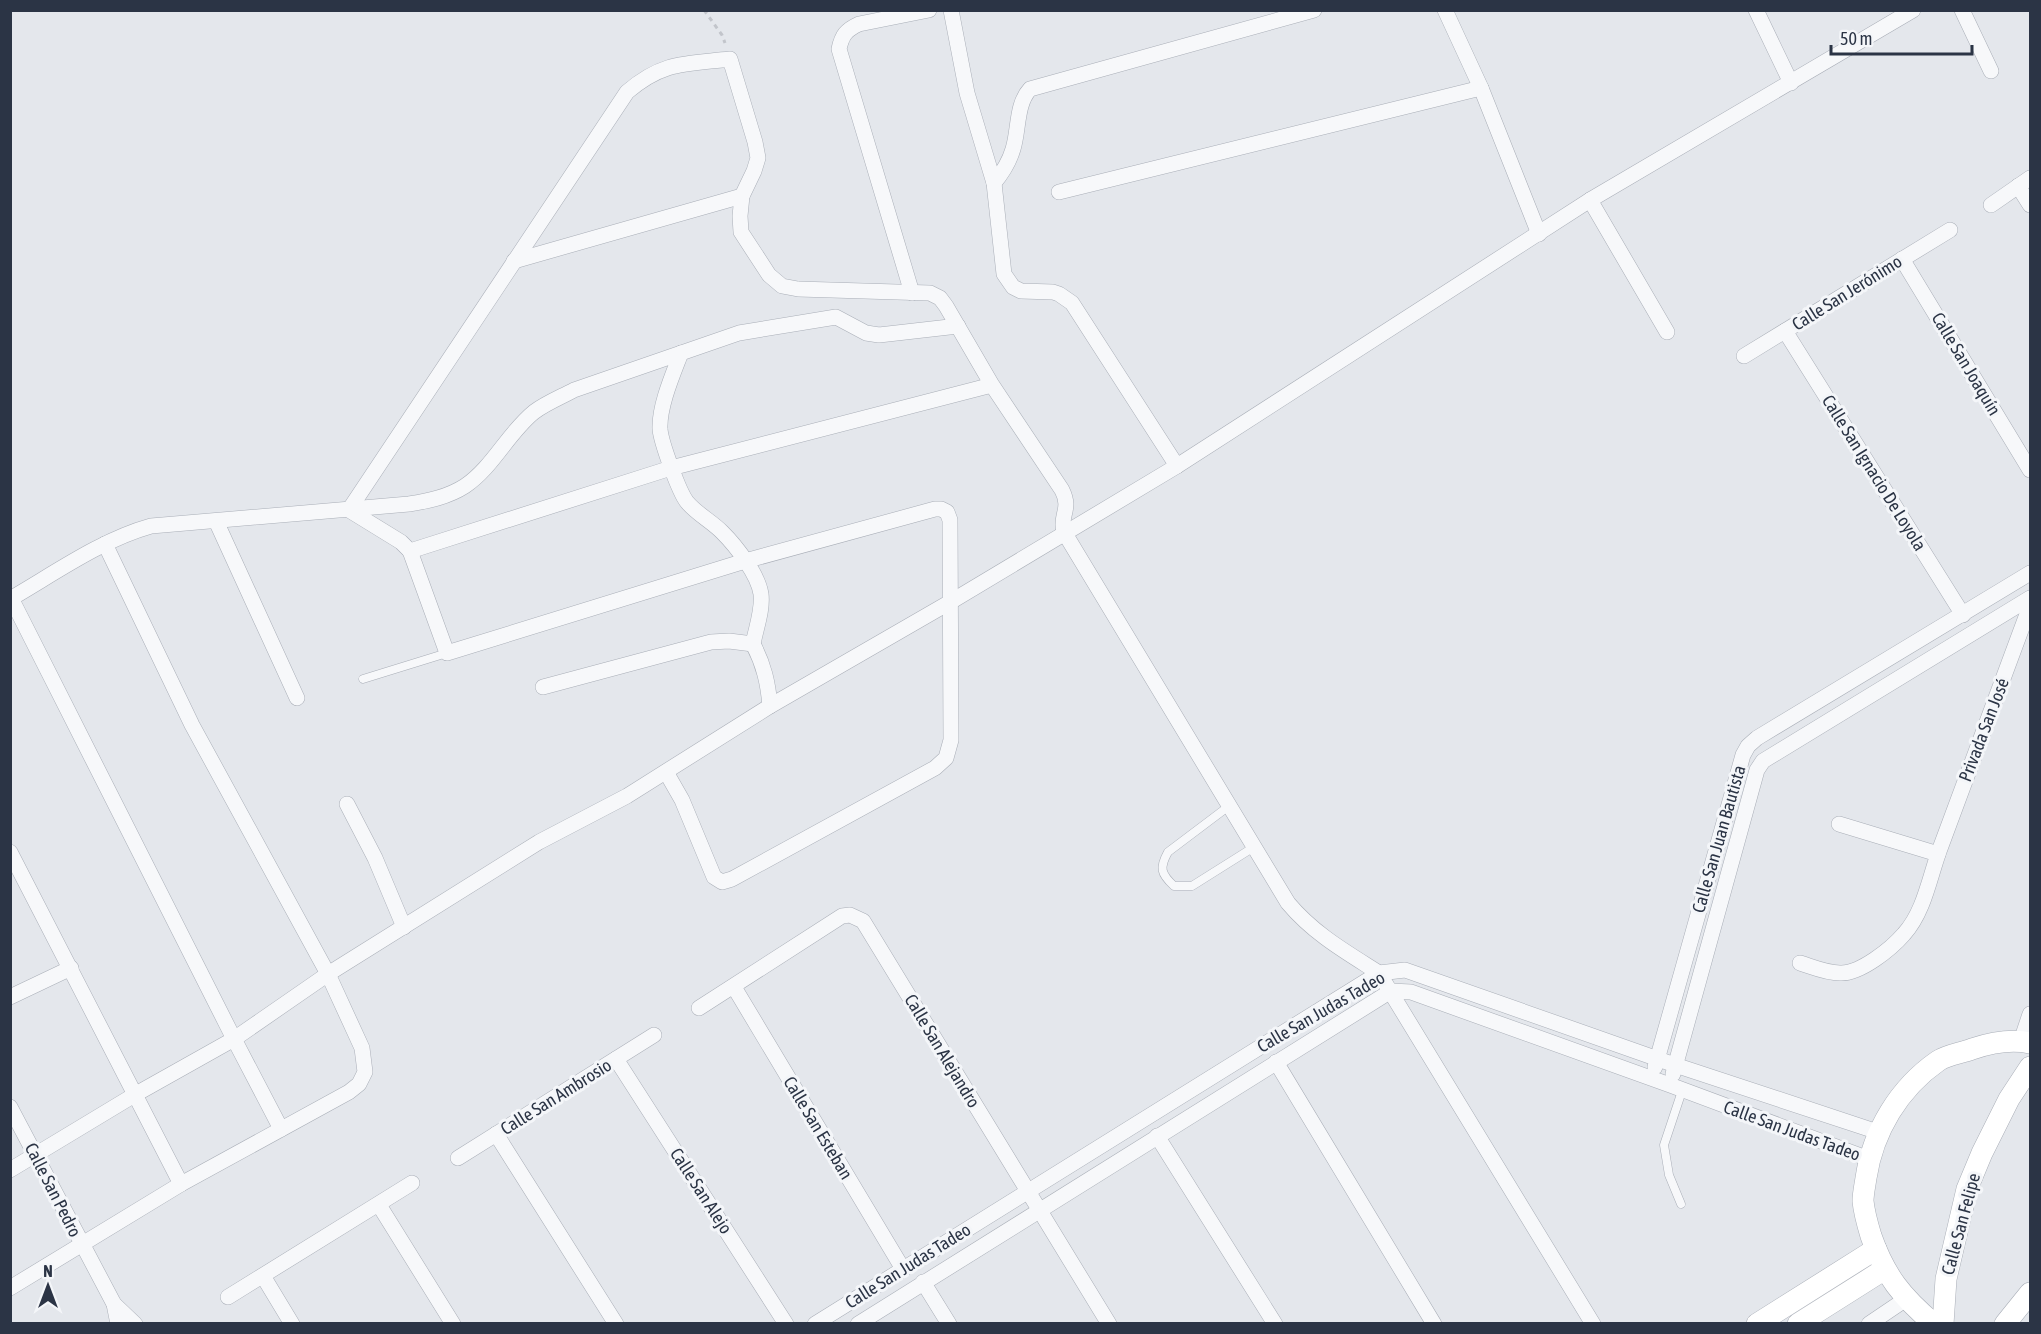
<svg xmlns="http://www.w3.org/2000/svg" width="2041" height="1334" font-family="'Asap Condensed',sans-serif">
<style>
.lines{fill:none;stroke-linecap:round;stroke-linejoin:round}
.lane-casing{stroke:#a9aeb7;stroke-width:9}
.street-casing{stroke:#a9aeb7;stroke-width:16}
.secondary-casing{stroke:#a9aeb7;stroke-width:22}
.path{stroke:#c2c5cb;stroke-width:3;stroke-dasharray:4.5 4.5;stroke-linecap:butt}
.lane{stroke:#f7f8fa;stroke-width:8}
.street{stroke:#f7f8fa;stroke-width:15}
.secondary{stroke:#fff;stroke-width:21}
.labels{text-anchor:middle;stroke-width:6;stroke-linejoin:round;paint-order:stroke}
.street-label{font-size:18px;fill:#2b3445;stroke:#f4f6f9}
</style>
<rect width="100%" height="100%" fill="#e4e7ec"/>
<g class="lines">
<!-- lane casing -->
<g class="lane-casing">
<g id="lane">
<path d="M363 679 447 653"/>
<path d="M1229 806 1168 852C1159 868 1161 874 1174 886H1192L1254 847"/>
<path d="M1681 1204 1669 1175 1664 1145 1682 1091"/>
</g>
</g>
<!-- street casing -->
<g class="street-casing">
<g id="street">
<path d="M951 10 967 93 994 183 1004 274 1013 287 1021 291 1053 292 1059 294 1072 303 1177 466"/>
<path d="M1445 10 1481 88 1539 234"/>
<path d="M1756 10 1791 83"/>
<path d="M1962 10 1991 71"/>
<path d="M994 183C1003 172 1009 163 1013 149 1019 130 1016 104 1030 89L1314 10"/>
<path d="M2018 186 2030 205"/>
<path d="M1059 192 1481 88"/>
<path d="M1590 200 1667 332"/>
<path d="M1991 205 2030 178"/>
<path d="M1902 259 2030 470"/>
<path d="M514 261 742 196"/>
<path d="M912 293 839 49C842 35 846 30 859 24L929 10"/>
<path d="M1785 331 1963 615"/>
<path d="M1744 356 1950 230"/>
<path d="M992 385 671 468 410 551 401 542 349 510 627 92C663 61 686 64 730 59L755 142 758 158 754 171 742 196 740 216 741 232 769 275 782 286 798 289 930 293 940 298 946 306 992 385 1062 490C1072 510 1059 515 1064 532L1288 903C1314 934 1346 952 1379 973L1593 1324"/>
<path d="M216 521 297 698"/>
<path d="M410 551 447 653 745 561 935 509H941L947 512 950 520 951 740 946 758 935 768 732 879 722 882 714 877 682 800 666 772"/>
<path d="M11 598 234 1039 281 1129"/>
<path d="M10 599C55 573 101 540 151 526L409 504C428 501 448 497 465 486 493 467 508 433 534 412 546 403 561 397 574 390L739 333 836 317 866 333 879 335 958 326"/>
<path d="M753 644C764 665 768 683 770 706"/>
<path d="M543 687 711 642 729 641 753 644C756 628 763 610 761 594 758 574 736 546 722 532 711 521 697 514 687 502 679 492 661 442 660 429 659 406 673 374 681 353"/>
<path d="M347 804 375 858 404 927"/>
<path d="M1839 824 1938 854"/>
<path d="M10 852 181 1184"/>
<path d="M1800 963C1813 967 1826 973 1840 973 1860 974 1891 949 1904 934 1925 911 1930 874 1941 846 1971 766 2001 686 2030 606"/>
<path d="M734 987 903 1269"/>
<path d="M10 997 71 968"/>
<path d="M699 1008 842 916 850 915 863 921 1109 1324"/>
<path d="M2021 1041 2030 1014"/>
<path d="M616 1059 786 1324"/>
<path d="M1276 1062 1434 1324"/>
<path d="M1655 1067 1743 755 1748 746 1757 738 2030 573"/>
<path d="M1673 1074 1757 770 1763 761 2030 598"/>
<path d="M10 1107 114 1304 118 1324"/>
<path d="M496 1134 616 1324"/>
<path d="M1157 1136 1275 1324"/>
<path d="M458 1158 654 1035"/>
<path d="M10 1170 136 1094 234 1039 328 974 539 842 627 796 770 706 952 601 1177 466 1590 200 1913 10"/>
<path d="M379 1205 453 1324"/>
<path d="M263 1276 292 1324"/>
<path d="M923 1282 949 1324"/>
<path d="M10 1288 181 1184 349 1092 359 1084 365 1072 362 1048 328 974 192 725 105 544"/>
<path d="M228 1297 412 1183"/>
<path d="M114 1304 135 1324"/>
<path d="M815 1324 1379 973 1405 970 1675 1065 1878 1132"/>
<path d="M858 1324 1391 991 1411 992 1670 1085 1869 1159"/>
<path d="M1869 1324 1906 1299"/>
</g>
</g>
<!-- secondary casing -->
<g class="secondary-casing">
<g id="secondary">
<path d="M1757 1324 1876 1249"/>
<path d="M1798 1324 1885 1269"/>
<path d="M1934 1324C1902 1297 1885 1276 1871 1236 1868 1226 1864 1212 1863 1201 1863 1194 1865 1185 1866 1178 1873 1131 1899 1088 1938 1061 1947 1055 1962 1053 1972 1049 1990 1043 2012 1039 2030 1043"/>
<path d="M1943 1324 1946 1279 1967 1189 1982 1153 2009 1099 2030 1067"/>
<path d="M2005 1324 2030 1293"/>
</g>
</g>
<!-- path -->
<path class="path" d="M704 10 722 35 725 43"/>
<!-- lane -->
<use href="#lane" class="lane"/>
<!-- street -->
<use href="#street" class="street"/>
<!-- secondary -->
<use href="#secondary" class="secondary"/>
</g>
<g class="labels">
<!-- street labels -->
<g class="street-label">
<text transform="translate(1847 293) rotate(-32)" y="6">Calle San Jerónimo</text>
<text transform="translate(1966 364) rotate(59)" y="6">Calle San Joaquín</text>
<text transform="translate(1874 473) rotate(58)" y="6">Calle San Ignacio De Loyola</text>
<text transform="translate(1984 730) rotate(-69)" y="6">Privada San José</text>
<text transform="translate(1719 839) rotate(-74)" y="6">Calle San Juan Bautista</text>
<text transform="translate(1321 1012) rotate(-30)" y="6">Calle San Judas Tadeo</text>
<text transform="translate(942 1051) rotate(59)" y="6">Calle San Alejandro</text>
<text transform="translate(556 1097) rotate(-32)" y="6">Calle San Ambrosio</text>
<text transform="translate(818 1128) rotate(59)" y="6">Calle San Esteban</text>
<text transform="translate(1792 1131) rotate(20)" y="6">Calle San Judas Tadeo</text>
<text transform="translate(53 1190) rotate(63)" y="6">Calle San Pedro</text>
<text transform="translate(701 1191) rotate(57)" y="6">Calle San Alejo</text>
<text transform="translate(1961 1224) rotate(-75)" y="6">Calle San Felipe</text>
<text transform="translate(908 1266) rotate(-32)" y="6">Calle San Judas Tadeo</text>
</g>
</g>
<!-- border -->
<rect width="2041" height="1334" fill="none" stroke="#2b3445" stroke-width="24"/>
<!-- north arrow -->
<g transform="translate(48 1286)" stroke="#f4f6f9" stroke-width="4.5" paint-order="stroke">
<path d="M0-4.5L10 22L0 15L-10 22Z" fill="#2b3445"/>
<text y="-9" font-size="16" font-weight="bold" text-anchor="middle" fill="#2b3445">N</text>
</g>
<!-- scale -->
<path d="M1831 45v9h141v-9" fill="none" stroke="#2b3445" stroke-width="3"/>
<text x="1840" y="45" font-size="18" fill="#2b3445" stroke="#f4f6f9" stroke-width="4.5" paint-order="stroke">50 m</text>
</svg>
